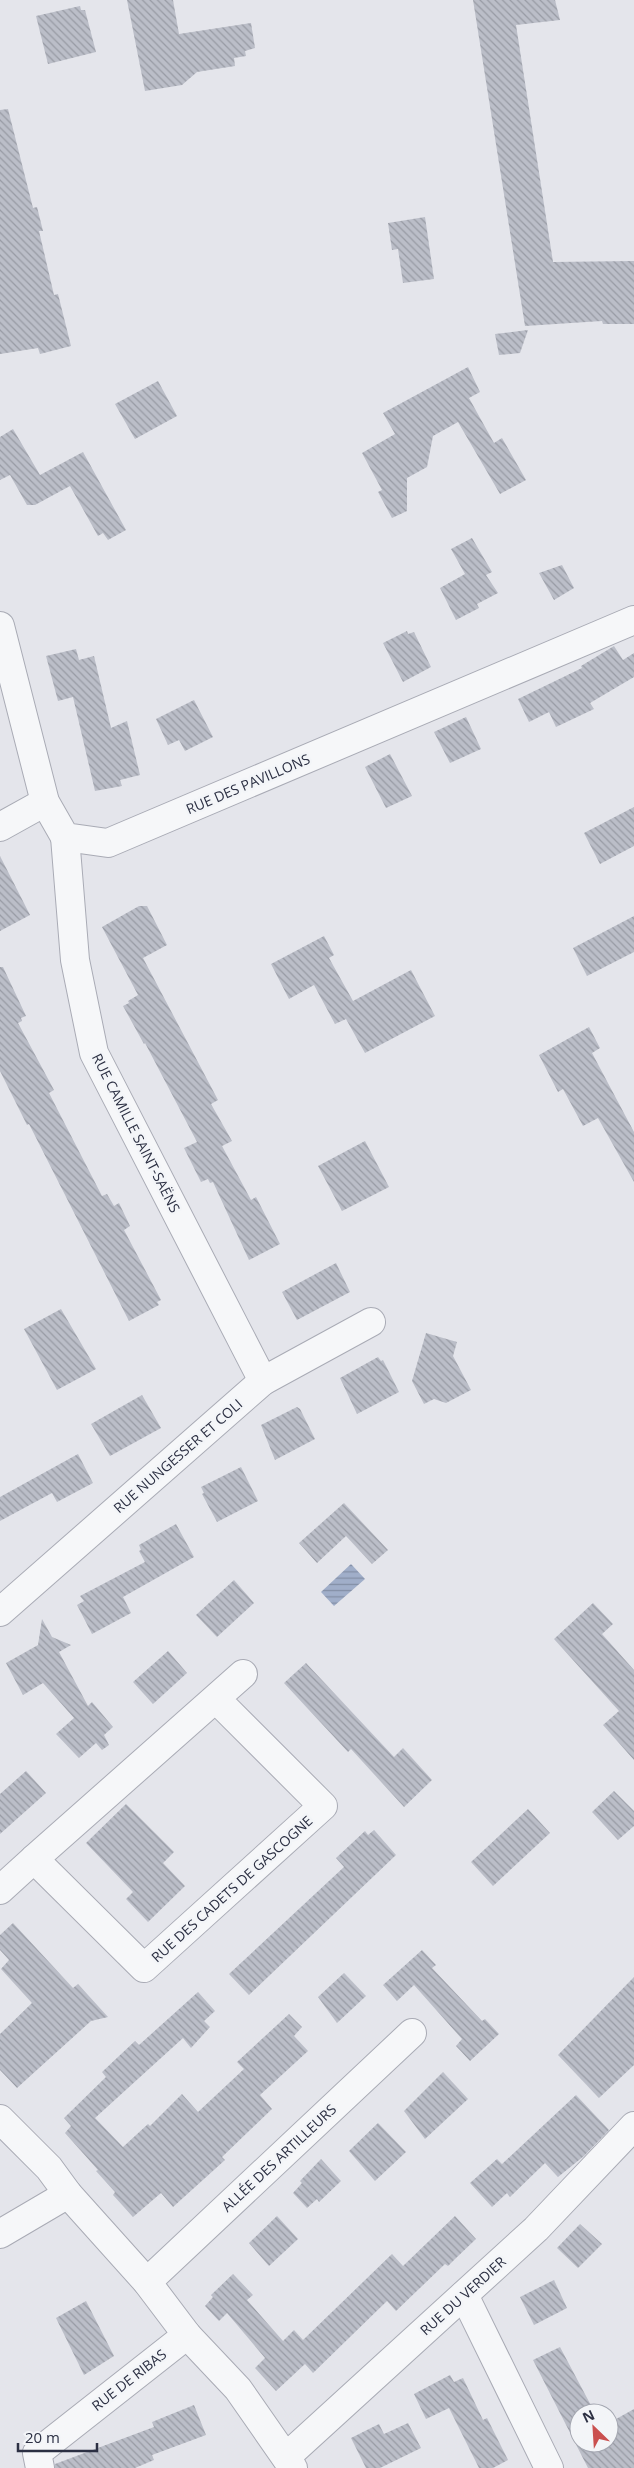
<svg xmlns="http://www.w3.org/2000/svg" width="634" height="2468" font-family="'Open Sans',sans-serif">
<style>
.water{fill:url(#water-rules)}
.building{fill:url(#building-back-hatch)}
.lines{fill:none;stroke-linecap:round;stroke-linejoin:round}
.minor-casing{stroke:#a9abb5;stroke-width:30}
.minor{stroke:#f6f7f9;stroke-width:28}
.labels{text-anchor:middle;stroke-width:5;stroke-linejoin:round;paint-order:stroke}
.street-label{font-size:14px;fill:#2c3043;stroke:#f3f5f8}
</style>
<defs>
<pattern id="water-rules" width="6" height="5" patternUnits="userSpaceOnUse" patternTransform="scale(1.25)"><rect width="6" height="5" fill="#a0aec9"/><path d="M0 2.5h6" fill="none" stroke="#838ea5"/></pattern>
<pattern id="building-back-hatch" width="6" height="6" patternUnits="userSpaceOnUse" patternTransform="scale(1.25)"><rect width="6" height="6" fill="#bbbec8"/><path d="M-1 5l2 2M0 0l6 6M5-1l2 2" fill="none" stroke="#989ba4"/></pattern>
</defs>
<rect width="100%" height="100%" fill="#e4e5eb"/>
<!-- water -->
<path class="water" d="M351 1564 365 1579 334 1606 321 1592Z"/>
<!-- building -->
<g class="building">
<path d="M127 0H173L179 34 251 23 255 48 245 51 246 56 234 58 235 66 197 72 182 85 145 91Z"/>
<path d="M473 0H555L560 20 516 25 553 262 634 261V324H603L602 321 525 326Z"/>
<path d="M80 6 81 10H85L96 52 48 64 36 16Z"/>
<path d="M8 109 33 208 37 207 43 231H39L54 295 58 294 71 346 40 354 38 348 0 354V110Z"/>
<path d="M425 217 434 279 403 283 398 249 392 250 388 223Z"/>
<path d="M528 330 520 353 499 355 495 334Z"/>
<path d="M468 367 480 392 469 398 494 443 502 438 526 480 500 494 458 422 433 436 427 467 407 478V511L392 518 378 492 382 490 362 453 395 434 383 413Z"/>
<path d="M158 381 177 416 135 439 115 404Z"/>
<path d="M13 429 40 475 83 452 126 530 108 540 103 533 98 536 70 486 35 505H27L10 475 0 480V437Z"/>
<path d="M472 538 492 572 486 575 498 593 477 604 479 608 456 620 440 588 465 574 451 549Z"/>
<path d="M562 565 574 588 554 600 539 573Z"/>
<path d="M407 631 408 634 414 632 431 667 403 682 383 643Z"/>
<path d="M614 646 623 660 634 653V677L590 703 594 709 556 727 549 712 529 722 518 699 582 668 581 666Z"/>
<path d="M76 649 79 660 94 656 111 728 127 721 140 775 120 780 122 786 95 791 73 697 58 701 46 656Z"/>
<path d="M194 700 213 737 185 751 179 740 168 745 156 719Z"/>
<path d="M466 717 481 749 450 763 434 732Z"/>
<path d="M390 754 412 796 386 808 365 767Z"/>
<path d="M634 807V846L600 864 584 833Z"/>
<path d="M0 856 30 915 0 931Z"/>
<path d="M139 906H147L167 945 143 958 218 1100 211 1104 232 1141 222 1146 251 1200 256 1197 280 1244 249 1260 213 1182 210 1183 208 1179 201 1182 184 1148 197 1142 145 1043 144 1044 123 1006 129 1003 128 1001 138 995 102 927Z"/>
<path d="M634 916V952L587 976 573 948Z"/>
<path d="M324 936 334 955 329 958 353 1001 411 970 435 1016 365 1053 346 1019 335 1024 314 985 289 999 271 964Z"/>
<path d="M0 967H3L26 1016 21 1018 22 1021 18 1023 54 1090 49 1093 102 1196 107 1194 114 1206 119 1203 130 1226 124 1230 161 1300 157 1302 159 1305 129 1321 29 1124 27 1125 0 1071Z"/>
<path d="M589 1027 600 1048 592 1053 634 1132V1182L598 1118 583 1126 563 1089 558 1092 539 1055Z"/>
<path d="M365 1141 389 1187 342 1211 318 1166Z"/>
<path d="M336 1263 350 1292 297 1320 282 1292Z"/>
<path d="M61 1309 96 1369 57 1390 24 1329Z"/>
<path d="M426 1333 457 1342 453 1356 471 1390 446 1403 434 1399 424 1404 412 1381Z"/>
<path d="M378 1357 381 1361 383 1360 399 1392 357 1414 340 1378Z"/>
<path d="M142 1395 161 1428 110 1456 91 1424Z"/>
<path d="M297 1407 300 1409 315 1439 275 1460 261 1425Z"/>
<path d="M78 1454 93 1483 57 1502 52 1493 0 1521V1497Z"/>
<path d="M241 1467 258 1501 217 1522 202 1494 204 1493 201 1487Z"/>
<path d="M344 1503 388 1550 372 1564 346 1536 317 1563 299 1543Z"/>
<path d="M176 1524 194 1557 123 1597 131 1613 92 1634 77 1605 84 1601 80 1596 145 1562 139 1551 141 1550 139 1545Z"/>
<path d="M234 1580 254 1603 217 1637 196 1615Z"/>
<path d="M593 1603 613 1624 602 1634 634 1670V1760L603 1725 619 1711 554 1639Z"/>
<path d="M42 1619 52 1637 71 1645 59 1652 88 1706 92 1702 113 1727 104 1735 109 1745 102 1750 96 1743 79 1758 56 1734 74 1718 43 1683 23 1695 6 1663 38 1645Z"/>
<path d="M168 1651 187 1673 153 1704 133 1682Z"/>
<path d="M306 1663 394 1757 403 1748 432 1780 404 1807 351 1749 348 1752 284 1683Z"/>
<path d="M26 1771 46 1793 0 1834V1794Z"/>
<path d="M614 1791 634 1811V1826L618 1840 592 1812Z"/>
<path d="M126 1804 174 1852 163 1863 185 1886 148 1922 126 1899 133 1892 86 1843Z"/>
<path d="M528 1809 550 1833 493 1886 471 1862Z"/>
<path d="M374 1830 396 1855 249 1995 229 1974 344 1867 336 1858 365 1831 368 1835Z"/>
<path d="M13 1923 73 1988 78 1984 108 2017 91 2021 17 2088 0 2070V2034L32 2003 1 1969 9 1960 0 1950V1935Z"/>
<path d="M422 1950 436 1965 432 1968 482 2021 485 2019 499 2034 470 2061 456 2046 462 2039 414 1985 397 2001 383 1985Z"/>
<path d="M344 1973 366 1996 337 2023 318 1997Z"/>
<path d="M634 1977V2065L599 2098 558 2055Z"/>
<path d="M198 1992 215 2011 204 2021 210 2027 191 2048 183 2038 95 2118 123 2147 148 2124 150 2126 182 2094 198 2112 244 2069 237 2062 289 2014 302 2027 294 2036 308 2051 260 2095 272 2109 222 2157 225 2160 173 2207 161 2193 133 2217 113 2195 115 2192 96 2171 98 2170 65 2133 71 2126 64 2118 106 2077 102 2072 135 2041 139 2045Z"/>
<path d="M443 2072 468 2099 425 2139 404 2111Z"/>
<path d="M576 2095 609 2130 584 2156 558 2177 545 2163 510 2197 507 2193 492 2207 470 2183 497 2159 502 2164Z"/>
<path d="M378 2123 406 2152 375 2181 349 2151Z"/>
<path d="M321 2159 341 2181 319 2202 317 2199 307 2208 293 2193 302 2183 300 2181Z"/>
<path d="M277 2216 298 2239 269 2266 249 2243Z"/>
<path d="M455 2216 476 2239 455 2259 448 2266 445 2264 396 2311 387 2301 313 2373 305 2364 276 2391 255 2368 265 2358 227 2313 219 2321 205 2306 213 2297 211 2295 233 2274 253 2295 247 2300 283 2341 294 2330 303 2340 392 2254 403 2266Z"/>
<path d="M580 2224 602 2244 578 2268 557 2248Z"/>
<path d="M554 2280 567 2308 534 2325 520 2297Z"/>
<path d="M86 2301 114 2356 84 2375 56 2318Z"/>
<path d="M560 2347 595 2413H579V2443H609V2423L634 2409V2468H588L533 2360Z"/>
<path d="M450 2375 454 2382 463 2378 483 2420 487 2418 508 2460 493 2468H479L449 2408 426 2419 414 2394Z"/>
<path d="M194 2405 206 2435 152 2455 154 2460 135 2468H55V2464L154 2427 152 2422Z"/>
<path d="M408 2423 421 2448 380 2468H366L351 2438 379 2424 384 2434Z"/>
</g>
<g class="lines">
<!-- minor casing -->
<g class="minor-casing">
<g id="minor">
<path d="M0 626 45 802 65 837 108 843 634 620"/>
<path d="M0 827 45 802"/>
<path d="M65 837 75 960 94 1053 263 1381"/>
<path d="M0 1612 263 1381 371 1322"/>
<path d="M216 1699 323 1806 144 1968 34 1859 243 1674"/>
<path d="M0 1890 34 1859"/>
<path d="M0 2119 49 2168 68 2194 147 2282 187 2335 238 2389 293 2468"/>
<path d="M0 2234 68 2194"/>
<path d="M147 2282 412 2033"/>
<path d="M464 2295 549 2468"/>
<path d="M286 2457 536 2229 634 2126"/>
<path d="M40 2468 37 2453 187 2335"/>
</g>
</g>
<!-- minor -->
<use href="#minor" class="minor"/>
</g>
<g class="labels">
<!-- street labels -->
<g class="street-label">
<text transform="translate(248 784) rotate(-23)" y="5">RUE DES PAVILLONS</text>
<text transform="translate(136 1133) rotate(63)" y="5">RUE CAMILLE SAINT-SAËNS</text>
<text transform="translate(178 1456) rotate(-41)" y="5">RUE NUNGESSER ET COLI</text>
<text transform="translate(232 1889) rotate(-42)" y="5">RUE DES CADETS DE GASCOGNE</text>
<text transform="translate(279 2158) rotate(-43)" y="5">ALLÉE DES ARTILLEURS</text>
<text transform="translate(463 2296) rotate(-42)" y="5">RUE DU VERDIER</text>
<text transform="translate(129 2380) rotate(-38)" y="5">RUE DE RIBAS</text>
</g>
</g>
<!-- north arrow -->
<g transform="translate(594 2428) rotate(335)"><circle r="24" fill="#f3f5f8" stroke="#a3a6b0"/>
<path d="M0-4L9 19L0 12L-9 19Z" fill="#ca504f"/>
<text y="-8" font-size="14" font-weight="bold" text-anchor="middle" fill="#2c3043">N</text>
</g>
<!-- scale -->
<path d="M18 2443v8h79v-8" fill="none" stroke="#2c3043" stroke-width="2.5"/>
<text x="25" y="2443" font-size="15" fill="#2c3043" stroke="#f3f5f8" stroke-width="4" paint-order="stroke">20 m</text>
</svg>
